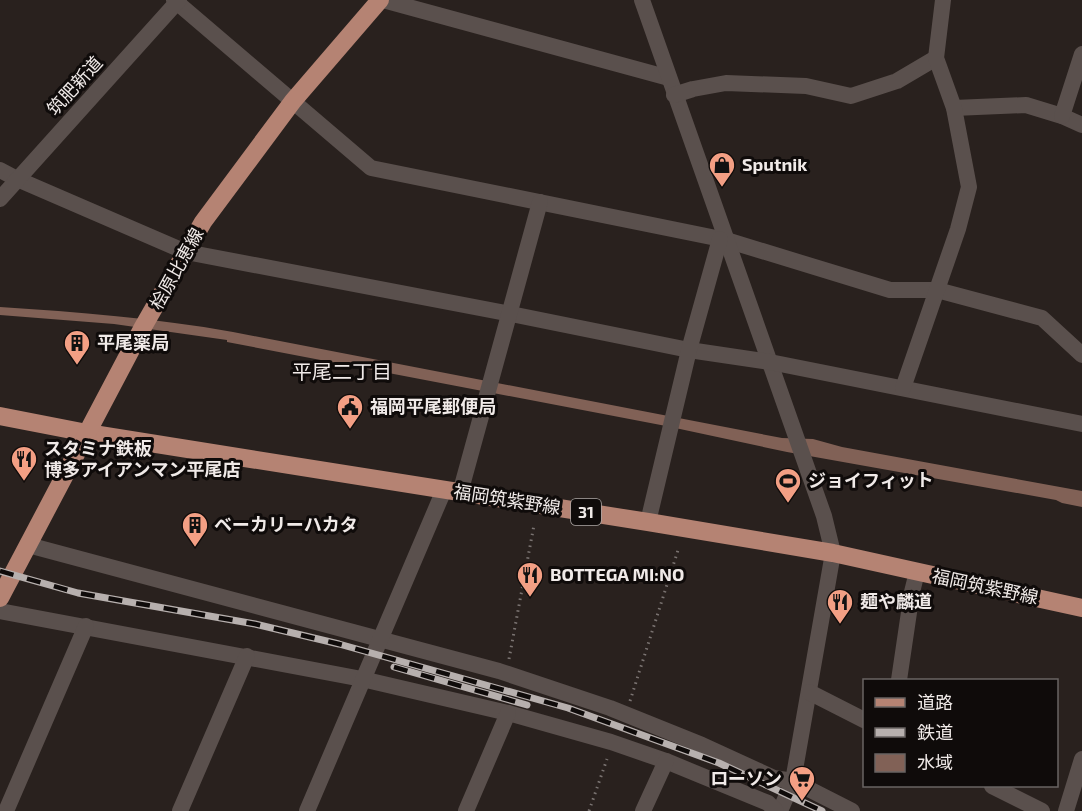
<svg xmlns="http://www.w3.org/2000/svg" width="1082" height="811" font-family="'Exo 2','Noto Sans JP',sans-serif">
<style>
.water{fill:#816156}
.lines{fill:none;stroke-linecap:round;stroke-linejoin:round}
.path{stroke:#7b7472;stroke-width:3;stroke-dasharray:1.5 4.5;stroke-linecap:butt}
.minor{stroke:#5a504d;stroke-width:16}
.major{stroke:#b58373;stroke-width:18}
.rail-casing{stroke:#b7b0ae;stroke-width:7}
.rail{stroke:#0f0b0a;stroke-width:4.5;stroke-dasharray:14;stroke-linecap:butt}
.labels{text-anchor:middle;stroke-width:6;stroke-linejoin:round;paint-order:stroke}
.shield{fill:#0f0b0a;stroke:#aca7a5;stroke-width:1.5}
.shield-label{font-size:16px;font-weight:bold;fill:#f0eae8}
.street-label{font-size:18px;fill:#f0eae8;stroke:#0f0b0a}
.poi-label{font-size:18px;font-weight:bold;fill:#f0eae8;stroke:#0f0b0a;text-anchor:start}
.neighbourhood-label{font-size:20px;fill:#f0eae8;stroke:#0f0b0a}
</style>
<rect width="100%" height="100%" fill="#29211e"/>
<!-- water -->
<path class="water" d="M0 307C78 312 155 318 233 332L782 438 813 439 842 447 1082 491V507L1062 503 1056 500 787 452 666 426 227 342V340L114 324 0 315Z"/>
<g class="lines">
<!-- path -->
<g class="path">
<path d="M509 659 534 525"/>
<path d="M630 701 679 547"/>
<path d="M589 811 607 759"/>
</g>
<!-- minor -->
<g class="minor">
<path d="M174 0 371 168 726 240 890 290H937L1042 318 1082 355"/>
<path d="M383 0 669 78"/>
<path d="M642 0 824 516 833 553 793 781 780 811"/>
<path d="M674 95 693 89 726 83 806 86 851 96 897 81 936 58"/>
<path d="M954 108 1026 105 1062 116 1082 125"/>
<path d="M1062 116 1082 54"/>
<path d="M0 170 17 179 186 252 511 314 689 350 770 362 1082 424"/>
<path d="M0 199 179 0"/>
<path d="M903 388 958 229 969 187 954 108 936 58 943 0"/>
<path d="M460 493 540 202"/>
<path d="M648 522 689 350 720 239"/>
<path d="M28 545 499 671 610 708 702 745 774 778 793 781 852 811"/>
<path d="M0 611 362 679 508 713 611 742 666 761 768 803 776 811"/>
<path d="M899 680 912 592 917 572"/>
<path d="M809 692 864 720"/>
<path d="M992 786 1042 811"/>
<path d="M6 811 86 626"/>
<path d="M180 811 247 656"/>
<path d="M307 811 444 490"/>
<path d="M466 811 508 713"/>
<path d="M643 811 666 761"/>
<path d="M1066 811 1082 759"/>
</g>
<!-- major -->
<g class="major">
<path d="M0 416 87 433 648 522 833 553 1082 608"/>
<path d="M0 598 143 327 203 222 293 101 380 0"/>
</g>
<!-- rail casing -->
<g class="rail-casing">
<g id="rail">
<path d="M0 571 78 593 255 624 339 644 568 708 719 763 822 811"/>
<path d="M394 667 527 705"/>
</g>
</g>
<!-- rail -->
<use href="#rail" class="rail"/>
</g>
<!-- icons -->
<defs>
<g id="shop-pin" transform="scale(1.35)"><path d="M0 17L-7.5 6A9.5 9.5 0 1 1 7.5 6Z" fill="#f39f84" stroke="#0f0b0a"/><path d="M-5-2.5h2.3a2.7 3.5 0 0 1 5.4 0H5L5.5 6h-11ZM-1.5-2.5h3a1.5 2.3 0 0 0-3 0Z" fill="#111"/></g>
<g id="building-pin" transform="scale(1.35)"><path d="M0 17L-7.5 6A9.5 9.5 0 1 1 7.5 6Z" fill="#f39f84" stroke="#0f0b0a"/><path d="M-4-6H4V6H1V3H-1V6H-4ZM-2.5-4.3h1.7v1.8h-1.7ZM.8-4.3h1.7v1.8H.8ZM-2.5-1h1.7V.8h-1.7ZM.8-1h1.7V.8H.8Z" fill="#111"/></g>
<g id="civic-pin" transform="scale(1.35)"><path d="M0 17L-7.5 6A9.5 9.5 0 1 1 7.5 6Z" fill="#f39f84" stroke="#0f0b0a"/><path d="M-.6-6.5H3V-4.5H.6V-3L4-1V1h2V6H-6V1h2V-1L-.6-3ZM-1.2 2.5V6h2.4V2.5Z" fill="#111"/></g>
<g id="restaurant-pin" transform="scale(1.35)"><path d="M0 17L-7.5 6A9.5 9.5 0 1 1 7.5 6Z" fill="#f39f84" stroke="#0f0b0a"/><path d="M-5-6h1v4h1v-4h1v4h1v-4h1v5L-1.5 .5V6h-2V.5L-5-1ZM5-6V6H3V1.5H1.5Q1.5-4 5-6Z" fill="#111"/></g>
<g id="stadium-pin" transform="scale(1.35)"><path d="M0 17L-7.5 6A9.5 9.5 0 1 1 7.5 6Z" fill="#f39f84" stroke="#0f0b0a"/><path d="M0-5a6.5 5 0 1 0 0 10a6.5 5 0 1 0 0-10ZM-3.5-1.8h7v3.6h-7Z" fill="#111"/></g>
<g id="supermarket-pin" transform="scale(1.35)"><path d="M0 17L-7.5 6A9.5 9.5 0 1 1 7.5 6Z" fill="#f39f84" stroke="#0f0b0a"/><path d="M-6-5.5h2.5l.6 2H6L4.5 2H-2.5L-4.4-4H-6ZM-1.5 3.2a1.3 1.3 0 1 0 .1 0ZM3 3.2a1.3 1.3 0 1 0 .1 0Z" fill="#111"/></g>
</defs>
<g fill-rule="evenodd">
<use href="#shop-pin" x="722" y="165"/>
<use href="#building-pin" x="77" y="343"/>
<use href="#civic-pin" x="350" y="407"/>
<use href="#restaurant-pin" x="24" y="459"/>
<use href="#stadium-pin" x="788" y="481"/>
<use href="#building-pin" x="195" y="525"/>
<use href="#restaurant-pin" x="530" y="575"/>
<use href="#restaurant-pin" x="840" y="602"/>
<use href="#supermarket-pin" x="802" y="779"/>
</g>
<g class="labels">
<!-- shield labels -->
<rect class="shield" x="571" y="499" width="30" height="26" rx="4.5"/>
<g class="shield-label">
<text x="586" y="518">31</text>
</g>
<!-- street labels -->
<g class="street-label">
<text transform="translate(75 86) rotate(-48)" y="6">筑肥新道</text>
<text transform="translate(177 269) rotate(-61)" y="6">桧原比恵線</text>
<text transform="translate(507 500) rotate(9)" y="6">福岡筑紫野線</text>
<text transform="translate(985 587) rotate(12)" y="6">福岡筑紫野線</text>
</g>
<!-- poi labels -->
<g class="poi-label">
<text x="742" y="171">Sputnik</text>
<text x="97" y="349">平尾薬局</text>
<text x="370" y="413">福岡平尾郵便局</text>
<text x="44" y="455">スタミナ鉄板<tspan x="44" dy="21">博多アイアンマン平尾店</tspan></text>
<text x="808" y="487">ジョイフィット</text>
<text x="214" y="531">ベーカリーハカタ</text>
<text x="550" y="581">BOTTEGA MI:NO</text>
<text x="860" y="608">麺や麟道</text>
<text x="782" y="785" text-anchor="end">ローソン</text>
</g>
<!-- neighbourhood labels -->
<g class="neighbourhood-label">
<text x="342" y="379">平尾二丁目</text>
</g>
</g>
<!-- legend -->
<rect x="863" y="679" width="195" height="108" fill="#0f0b0a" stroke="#696463" stroke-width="1.5"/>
<rect x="875" y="698" width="30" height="9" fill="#b58373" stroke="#696463" stroke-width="1.5"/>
<text x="917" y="709" font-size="18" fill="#f0eae8">道路</text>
<rect x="875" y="728" width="30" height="9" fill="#b7b0ae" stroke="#696463" stroke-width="1.5"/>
<text x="917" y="739" font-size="18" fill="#f0eae8">鉄道</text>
<rect x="875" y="754" width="30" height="18" fill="#816156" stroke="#696463" stroke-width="1.5"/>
<text x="917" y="769" font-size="18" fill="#f0eae8">水域</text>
</svg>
